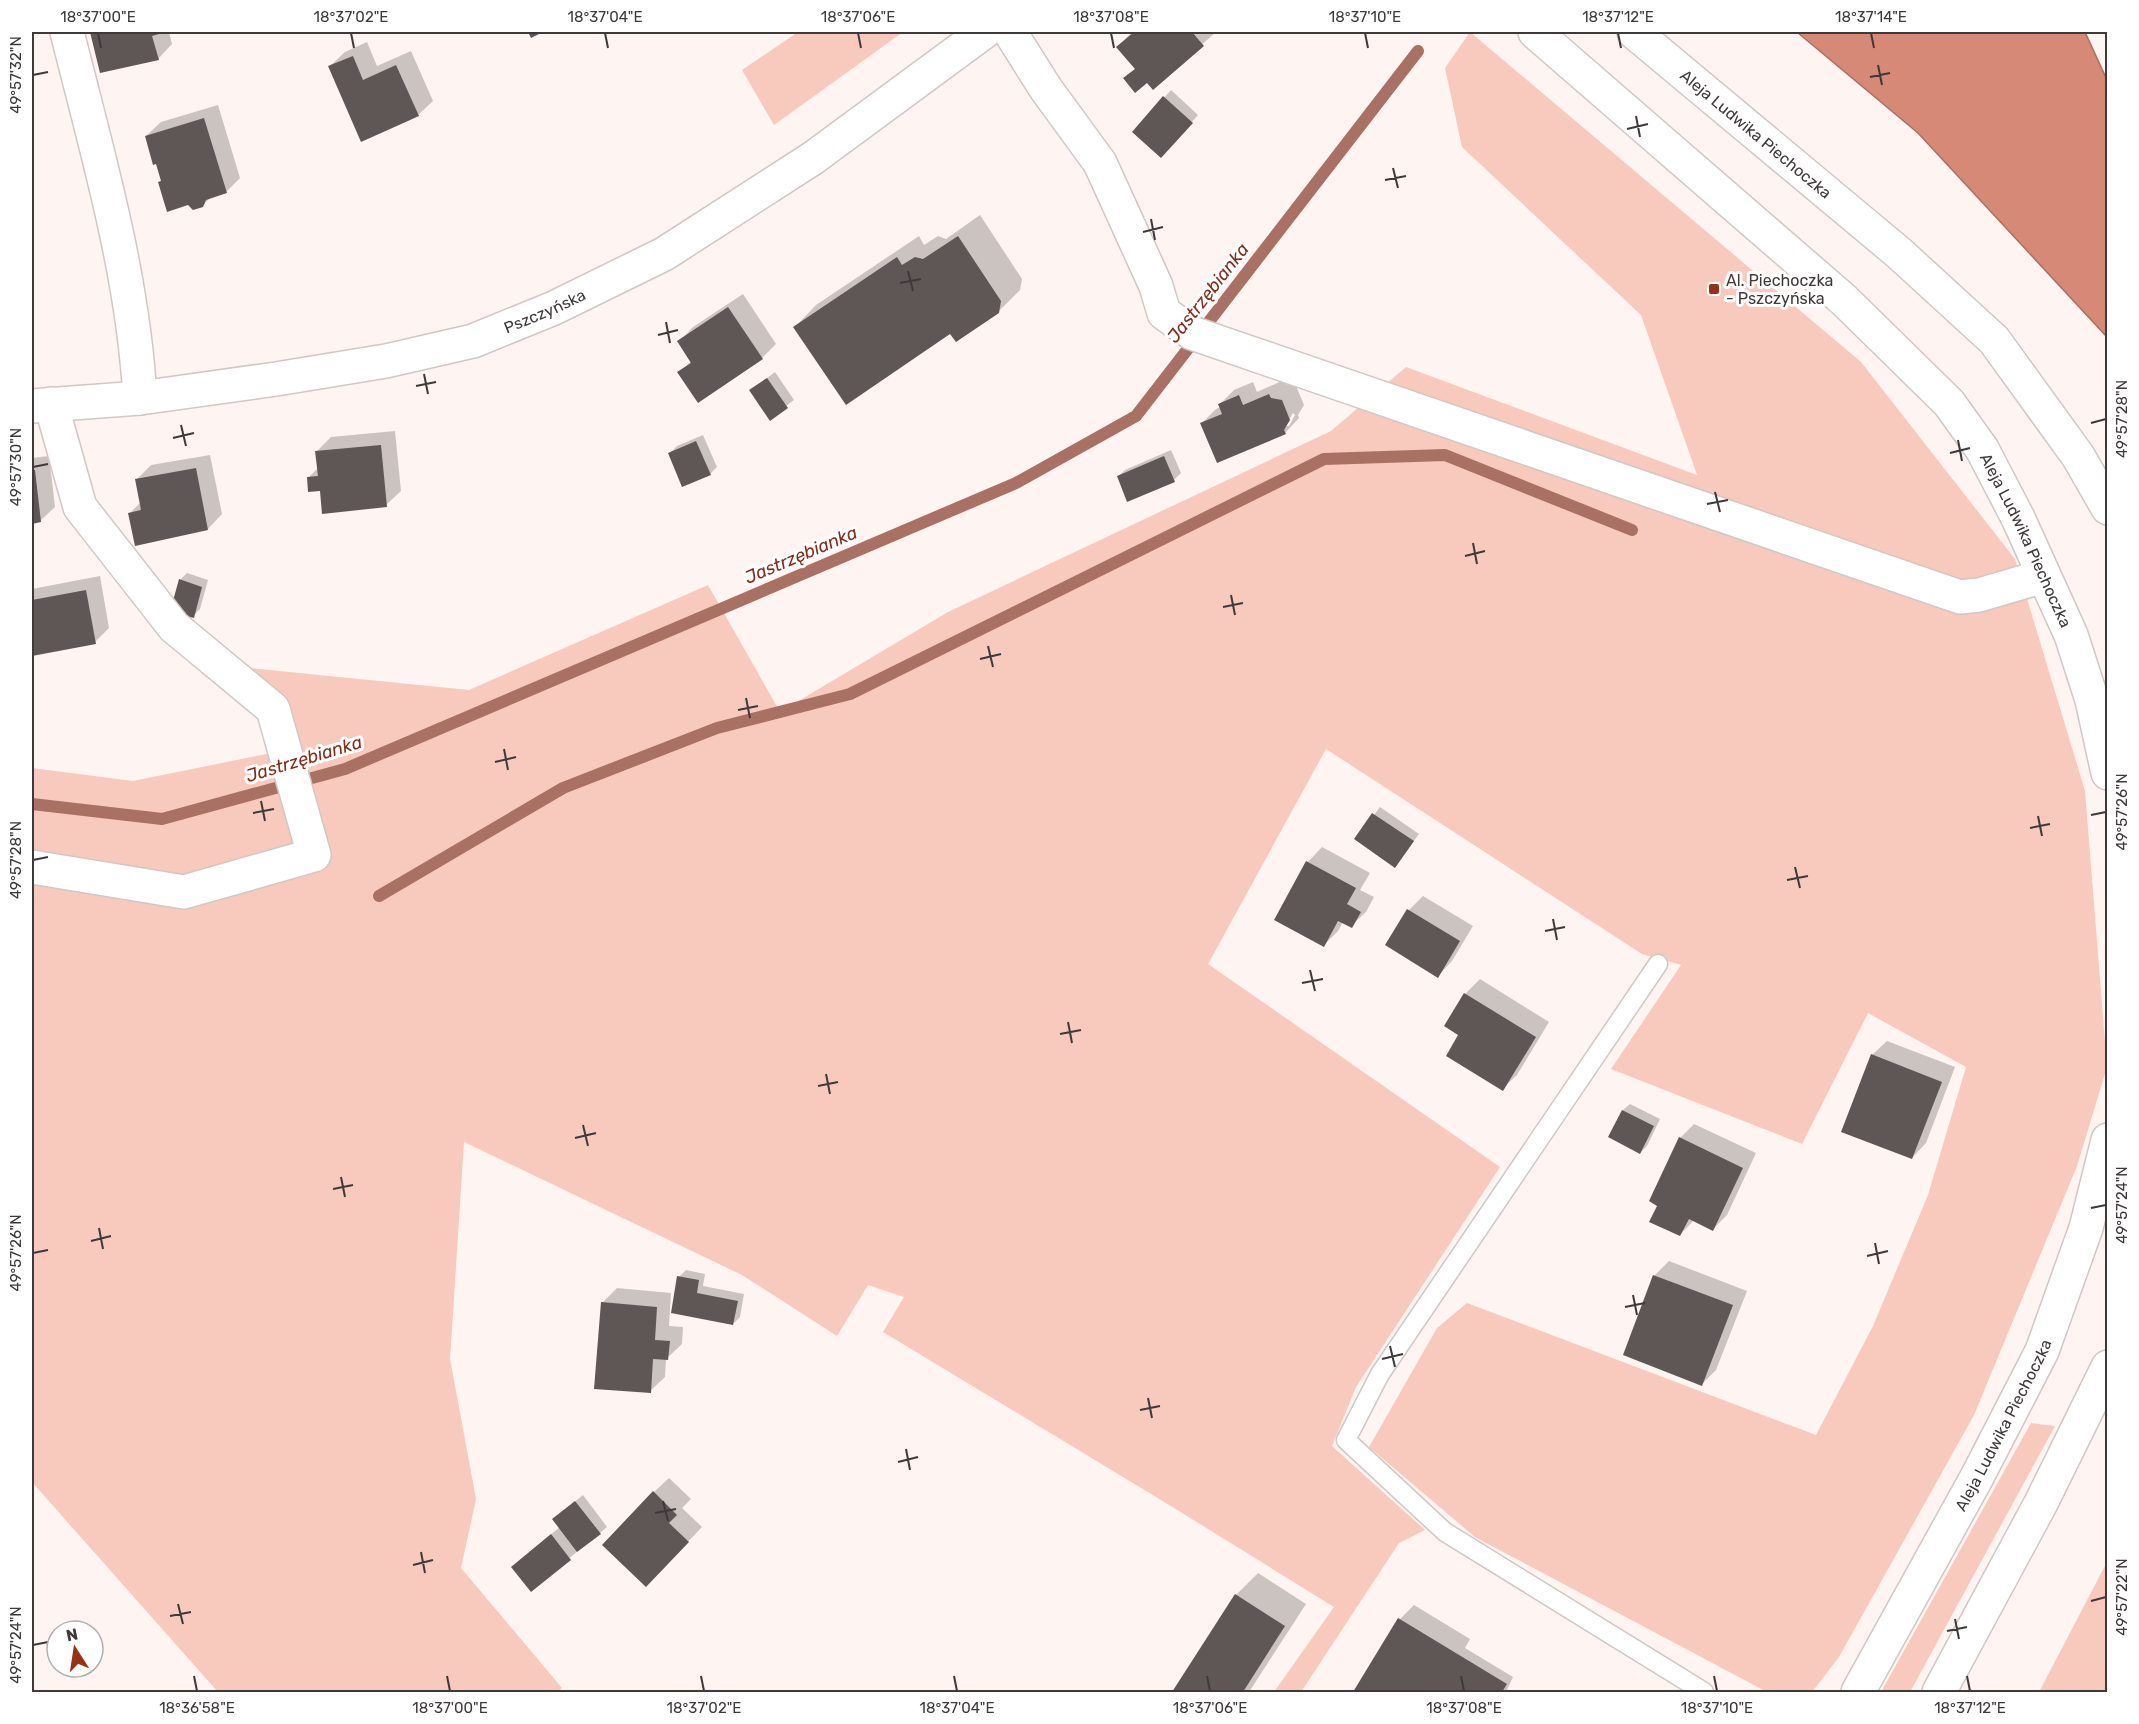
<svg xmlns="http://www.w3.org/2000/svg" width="2139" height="1724" font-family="Rubik,sans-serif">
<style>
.green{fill:#f8c9bd}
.water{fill:#d58976;stroke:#a87164;stroke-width:1.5}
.shadow{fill:#0003;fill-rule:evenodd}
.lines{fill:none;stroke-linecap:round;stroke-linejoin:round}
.stream{stroke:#a87164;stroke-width:12}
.building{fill:#5f5755}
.service-casing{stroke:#d1c8c5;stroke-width:21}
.minor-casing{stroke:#d1c8c5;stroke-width:36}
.tertiary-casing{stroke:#d1c8c5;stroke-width:36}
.secondary-casing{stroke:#d1c8c5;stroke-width:36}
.service{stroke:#fff;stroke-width:18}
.minor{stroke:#fff;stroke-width:33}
.tertiary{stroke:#fff;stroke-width:33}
.secondary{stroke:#fff;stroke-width:33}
.ticks{fill:none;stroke:#3e3a39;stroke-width:2}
.poi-dot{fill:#993116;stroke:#fff;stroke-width:2}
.labels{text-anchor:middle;stroke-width:6;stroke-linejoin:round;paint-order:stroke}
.street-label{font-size:16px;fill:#3e3a39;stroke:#fff}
.poi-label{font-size:16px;fill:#3e3a39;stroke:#fff;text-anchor:start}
.water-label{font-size:18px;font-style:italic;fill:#862b15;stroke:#fff}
.neatline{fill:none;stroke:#3e3a39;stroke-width:2}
.ticks-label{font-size:15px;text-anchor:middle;fill:#3e3a39}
</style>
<rect width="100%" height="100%" fill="#fef4f1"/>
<!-- green -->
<g class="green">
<path d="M798 32H903L774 125 742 70Z"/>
<path d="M1470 32 1861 362 2015 559 2085 791 2107 1067 2077 1166 1974 1415 1839 1657 1812 1692H1767L1475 1537 1369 1447 1437 1328 1467 1303 1816 1435 1873 1326 1928 1195 1966 1067 1868 1013 1802 1144 1611 1069 1681 965 1642 954 1326 749 1208 964 1500 1167 1356 1387 1332 1446 1425 1530 1399 1543 1301 1692H1274L1334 1607 1166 1503 883 1332 904 1297 868 1285 837 1336 742 1275 464 1142 450 1359 476 1499 461 1568 562 1688 557 1692H218L32 1482V768L133 781 286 750 250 668 469 690 708 585 780 712 948 612 1331 431 1406 367 1697 475 1641 315 1462 147 1445 68Z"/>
<path d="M2031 1423 2055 1426 1910 1692H1881Z"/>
<path d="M2107 1562V1692H2039Z"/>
</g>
<!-- water -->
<path class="water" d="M1797 32H2085L2107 80V337L1918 133Z"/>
<!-- shadow -->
<g class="shadow">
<path d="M91 32H169L172 44 158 59 101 71Z"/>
<path d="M1132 32H1216L1153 88 1147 81 1125 78 1136 68 1118 47Z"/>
<path d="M367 42 377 66 411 51 433 101 418 115 330 66 345 52Z"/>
<path d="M1171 90 1198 115 1168 149 1134 131Z"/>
<path d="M218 105 240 178 226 192 211 197 202 206 160 182 162 180 146 136 161 122Z"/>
<path d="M980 215 1022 279 1020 290 998 312 951 332 795 327 816 305 919 236 924 245 938 236 946 239Z"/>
<path d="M743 294 776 344 762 358 679 373 691 361 679 342 693 327Z"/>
<path d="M775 372 794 400 770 418 751 390Z"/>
<path d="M1284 380 1285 384 1296 386 1304 405 1298 415 1299 418 1285 433 1201 424 1216 409 1221 407 1220 404 1234 390 1253 382 1257 392ZM1293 413 1295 415 1289 426H1285Z"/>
<path d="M395 431 401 491 386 505 321 489 308 478 319 467 317 451 331 437Z"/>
<path d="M703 435 717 467 710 474 670 453 677 446Z"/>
<path d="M1171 450 1181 473 1174 480 1118 477 1125 470Z"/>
<path d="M210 455 222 514 208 529 130 513 141 502 136 480 151 465Z"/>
<path d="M49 456 55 507 40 521 32 522V458Z"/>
<path d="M187 573 208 580 200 609 193 616 180 580Z"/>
<path d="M100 576 109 628 95 642 32 654V589Z"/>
<path d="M1380 807 1419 834 1395 866 1356 839Z"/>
<path d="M1322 847 1370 873 1360 890 1374 897 1366 912 1351 926 1343 922 1338 931 1324 945 1276 919 1308 862Z"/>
<path d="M1423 896 1473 926 1452 961 1438 976 1409 910Z"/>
<path d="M1480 979 1549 1022 1517 1075 1502 1089 1460 1034 1446 1025 1466 993Z"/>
<path d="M1887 1041 1955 1067 1926 1143 1912 1158 1872 1055Z"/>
<path d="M1630 1104 1660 1119 1647 1146 1640 1153 1610 1137 1623 1110Z"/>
<path d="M1694 1124 1756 1153 1727 1215 1713 1229 1694 1220 1680 1235 1659 1205 1680 1138Z"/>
<path d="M1669 1261 1747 1291 1716 1370 1702 1384 1625 1354 1655 1275Z"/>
<path d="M686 1270 705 1274 703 1286 744 1294 740 1317 733 1324 672 1312 679 1277Z"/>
<path d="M617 1288 671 1293 669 1326 683 1327 682 1344 666 1359 665 1377 650 1391 602 1303Z"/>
<path d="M669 1478 691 1499 682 1508 702 1527 660 1571 654 1492Z"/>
<path d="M583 1495 607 1527 532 1589 520 1560 560 1527 554 1519Z"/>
<path d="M1258 1573 1306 1604 1249 1692H1174L1236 1595Z"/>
<path d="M1414 1605 1470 1639 1465 1648 1513 1677 1506 1692H1355L1400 1619Z"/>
</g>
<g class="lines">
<!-- stream -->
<g class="stream">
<path d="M32 804 162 819 345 769 1016 483 1136 416 1418 51"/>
<path d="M379 896 563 788 717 728 850 694 1324 459 1445 455 1632 530"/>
</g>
</g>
<!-- building -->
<g class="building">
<path d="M90 32H166L152 36 159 60 100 73Z"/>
<path d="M528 32H543L531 38Z"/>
<path d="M1134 32H1192L1204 46 1153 90 1147 83 1135 93 1123 78 1135 69 1116 47Z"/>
<path d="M353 56 363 80 396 65 419 116 361 142 328 66Z"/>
<path d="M1163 96 1193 123 1161 158 1132 132Z"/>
<path d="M204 118 227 193 206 200 203 207 193 210 188 205 167 212 158 182 161 181 156 164 153 165 145 136Z"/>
<path d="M958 236 1001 301 999 313 956 342 950 334 846 405 793 327 897 257 902 265 915 257 923 259Z"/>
<path d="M728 307 763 359 698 403 677 372 691 363 677 341Z"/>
<path d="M767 378 788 408 770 421 749 390Z"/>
<path d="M1269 394 1271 398 1282 400 1290 420 1284 430 1286 434 1217 463 1200 423 1222 414 1218 404 1239 395 1243 405Z"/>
<path d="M696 441 711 475 682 487 668 453Z"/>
<path d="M381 445 387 507 322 514 320 491 308 492 307 477 318 476 315 451Z"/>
<path d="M1164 456 1175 482 1127 502 1117 476Z"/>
<path d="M196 468 208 530 135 546 128 513 141 510 135 479Z"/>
<path d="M32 470H35L41 522 32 524Z"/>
<path d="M179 579 202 587 194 618 170 612Z"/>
<path d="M86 590 96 644 32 656V600Z"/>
<path d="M1372 813 1414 841 1395 868 1354 839Z"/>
<path d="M1306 861 1356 888 1347 904 1361 912 1352 928 1338 921 1324 947 1274 920Z"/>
<path d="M1407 909 1460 941 1438 978 1385 945Z"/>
<path d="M1464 993 1536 1037 1503 1091 1446 1056 1458 1035 1444 1026Z"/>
<path d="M1871 1054 1942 1082 1912 1159 1841 1132Z"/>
<path d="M1622 1110 1654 1126 1640 1154 1608 1137Z"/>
<path d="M1679 1137 1743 1168 1713 1231 1689 1219 1680 1236 1649 1222 1657 1206 1649 1201Z"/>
<path d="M1653 1275 1733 1305 1702 1386 1623 1355Z"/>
<path d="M677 1276 699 1280 697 1293 738 1301 733 1325 671 1313Z"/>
<path d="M601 1302 657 1307 655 1340 670 1341 668 1360 653 1359 651 1393 594 1389Z"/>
<path d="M653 1491 677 1515 669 1523 689 1542 646 1587 602 1545Z"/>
<path d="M575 1501 601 1534 577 1552 552 1519Z"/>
<path d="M551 1534 571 1560 531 1592 511 1567Z"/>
<path d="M1235 1594 1285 1626 1243 1692H1172Z"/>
<path d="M1398 1618 1507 1684 1502 1692H1353Z"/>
</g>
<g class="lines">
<!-- service casing -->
<g class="service-casing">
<path id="service" d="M1658 964 1380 1374 1346 1440 1445 1532 1704 1692"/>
</g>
<!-- minor casing -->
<g class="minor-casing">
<g id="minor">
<path d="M67 32C97 152 133 273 140 398"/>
<path d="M1010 32 1046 89 1100 163 1156 286 1164 313 1192 333 1960 597 1979 595 2044 576"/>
<path d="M32 867 184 892 314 855 273 709 174 627 80 507 51 404"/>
</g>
</g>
<!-- tertiary casing -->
<g class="tertiary-casing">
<g id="tertiary">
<path id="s1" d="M32 406 140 398 276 379 386 361 473 341 554 308 664 254 813 158 984 32"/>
</g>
</g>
<!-- secondary casing -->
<g class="secondary-casing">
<g id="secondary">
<path id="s2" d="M1535 32 1844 300 1949 403 1982 449 2018 518 2071 635 2092 700 2108 773"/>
<path id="s3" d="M1634 32 1899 253 1994 340 2078 456 2108 508"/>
<path id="s4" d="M1858 1692 1977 1477 2042 1351 2086 1228 2108 1140"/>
<path d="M1939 1692 2041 1503 2108 1367"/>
</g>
</g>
<!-- service -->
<use href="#service" class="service"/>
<!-- minor -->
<use href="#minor" class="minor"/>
<!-- tertiary -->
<use href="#tertiary" class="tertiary"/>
<!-- secondary -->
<use href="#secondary" class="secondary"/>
</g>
<!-- ticks -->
<path class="ticks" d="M98 33 101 48M351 33 354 48M605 33 608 48M858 33 861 48M1111 33 1114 48M1365 33 1368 48M1618 33 1621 48M1871 33 1874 48M1878 65 1882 85M33 75 48 72M1870 77 1890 73M1636 116 1640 137M1627 129 1648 124M1393 168 1398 188M1385 180 1406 176M1151 219 1155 240M1143 232 1163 227M908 271 913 291M900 283 921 279M666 322 670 343M658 335 678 330M424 374 428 394M416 386 436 382M2091 423 2106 419M181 425 186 446M173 438 194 433M1958 440 1962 461M1950 453 1970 448M33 467 48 464M1715 492 1720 512M1707 504 1728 500M1473 543 1477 564M1465 556 1485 551M1231 595 1235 615M1223 607 1243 603M988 646 993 667M980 659 1001 654M746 698 750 718M738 710 758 706M504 749 508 770M495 762 516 757M261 801 265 821M253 813 274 809M2091 815 2106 812M2038 816 2042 836M2030 828 2050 824M33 860 48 857M1795 867 1800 888M1787 880 1808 876M1553 919 1557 940M1545 931 1565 927M1310 970 1315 991M1302 983 1323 979M1068 1022 1072 1043M1060 1034 1081 1030M826 1074 830 1094M818 1086 838 1082M583 1125 588 1146M575 1138 596 1133M341 1177 345 1197M333 1189 353 1185M2091 1208 2106 1205M99 1228 103 1249M91 1241 111 1236M1875 1243 1879 1264M33 1253 48 1250M1867 1256 1888 1251M1633 1295 1637 1315M1625 1307 1645 1303M1390 1346 1395 1367M1382 1359 1403 1354M1148 1398 1152 1418M1140 1410 1160 1406M906 1449 910 1470M898 1462 918 1457M663 1501 668 1521M655 1513 676 1509M421 1552 425 1573M413 1565 433 1560M2091 1601 2106 1597M178 1604 183 1624M170 1616 191 1612M1955 1619 1959 1639M1947 1631 1967 1627M33 1645 48 1642M194 1676 197 1691M447 1676 450 1691M701 1676 704 1691M954 1676 957 1691M1207 1676 1210 1691M1461 1676 1464 1691M1714 1676 1717 1691M1967 1676 1970 1691"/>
<!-- markers -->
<rect class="poi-dot" x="1708" y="283" width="12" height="12" rx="3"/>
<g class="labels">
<!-- street labels -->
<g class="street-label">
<text dy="6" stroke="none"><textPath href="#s3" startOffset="159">Aleja Ludwika Piechoczka</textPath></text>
<text dy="6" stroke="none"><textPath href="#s1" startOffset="524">Pszczyńska</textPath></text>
<text dy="6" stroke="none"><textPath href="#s2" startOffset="714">Aleja Ludwika Piechoczka</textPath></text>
<text dy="6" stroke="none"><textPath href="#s4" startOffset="304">Aleja Ludwika Piechoczka</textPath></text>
</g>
<!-- poi labels -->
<g class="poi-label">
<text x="1726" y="286">Al. Piechoczka<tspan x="1726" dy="18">- Pszczyńska</tspan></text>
</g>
<!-- water labels -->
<g class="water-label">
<text transform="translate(1208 293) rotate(-52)" y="6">Jastrzębianka</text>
<text transform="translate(801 555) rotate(-23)" y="6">Jastrzębianka</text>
<text transform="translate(304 759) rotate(-17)" y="6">Jastrzębianka</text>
</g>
</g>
<!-- border -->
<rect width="2139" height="1724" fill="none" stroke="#ffffff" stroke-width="66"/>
<!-- north arrow -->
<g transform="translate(75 1649) rotate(348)"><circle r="28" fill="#ffffff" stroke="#b2b0b0" stroke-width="1.5"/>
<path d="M0-4.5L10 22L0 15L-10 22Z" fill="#993116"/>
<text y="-9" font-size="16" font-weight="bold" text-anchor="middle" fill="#3e3a39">N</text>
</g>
<rect x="33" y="33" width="2073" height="1658" class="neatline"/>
<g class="ticks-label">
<text x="98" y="22">18°37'00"E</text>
<text x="351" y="22">18°37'02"E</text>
<text x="605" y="22">18°37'04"E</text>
<text x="858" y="22">18°37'06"E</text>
<text x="1111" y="22">18°37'08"E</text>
<text x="1365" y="22">18°37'10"E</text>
<text x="1618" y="22">18°37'12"E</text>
<text x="1871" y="22">18°37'14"E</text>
<text transform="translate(16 75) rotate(-90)" y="5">49°57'32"N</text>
<text transform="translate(2122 419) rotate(-90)" y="5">49°57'28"N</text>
<text transform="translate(16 467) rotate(-90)" y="5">49°57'30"N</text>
<text transform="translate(2122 812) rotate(-90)" y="5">49°57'26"N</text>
<text transform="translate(16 860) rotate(-90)" y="5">49°57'28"N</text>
<text transform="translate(2122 1205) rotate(-90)" y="5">49°57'24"N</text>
<text transform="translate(16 1253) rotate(-90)" y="5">49°57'26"N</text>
<text transform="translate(2122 1597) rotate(-90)" y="5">49°57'22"N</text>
<text transform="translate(16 1645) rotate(-90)" y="5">49°57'24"N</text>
<text x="197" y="1713">18°36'58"E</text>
<text x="450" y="1713">18°37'00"E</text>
<text x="704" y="1713">18°37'02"E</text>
<text x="957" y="1713">18°37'04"E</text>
<text x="1210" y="1713">18°37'06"E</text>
<text x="1464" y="1713">18°37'08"E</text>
<text x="1717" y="1713">18°37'10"E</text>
<text x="1970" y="1713">18°37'12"E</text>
</g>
</svg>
